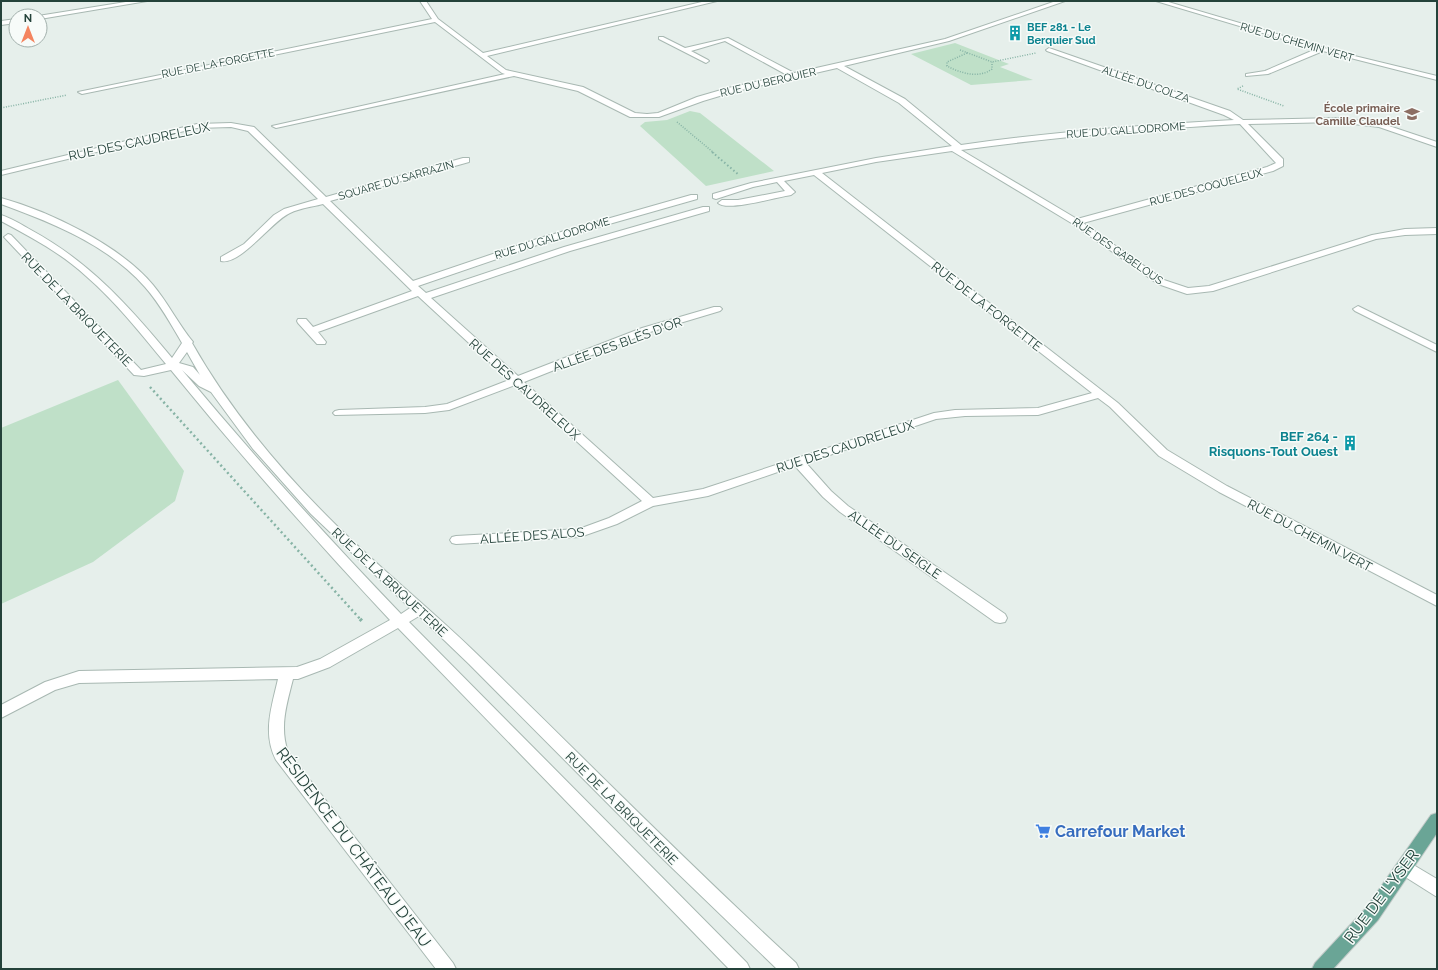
<svg xmlns="http://www.w3.org/2000/svg" width="1438" height="970" font-family="Raleway,sans-serif">
<style>
.green{fill:#bfe0c8}
.lines{fill:none;stroke-linecap:round;stroke-linejoin:round}
.minor-casing{stroke:#a8b8b2;stroke-width:2}
.major-casing{stroke:#c2cac8;stroke-width:2}
.path-far3{stroke:#86b3a5;stroke-width:1.5;stroke-dasharray:1 1.5;stroke-linecap:butt}
.path-far2{stroke:#86b3a5;stroke-width:2;stroke-dasharray:1.5 2.5;stroke-linecap:butt}
.path-far1{stroke:#86b3a5;stroke-width:2.5;stroke-dasharray:2 3;stroke-linecap:butt}
.path{stroke:#86b3a5;stroke-width:3.5;stroke-dasharray:2.5 4;stroke-linecap:butt}
.minor{fill:#fff;fill-rule:evenodd}
.major{fill:#6aa596;fill-rule:evenodd}
.labels{text-anchor:middle;stroke-width:3;stroke-linejoin:round;paint-order:stroke}
.far-culture-label{font-size:11px;font-weight:bold;fill:#0d838f;stroke:#f7fbf9;text-anchor:start}
.far-street-label{font-size:11px;fill:#24423a;stroke:#f7fbf9}
.far-education-label{font-size:11px;font-weight:bold;fill:#785e54;stroke:#f7fbf9;text-anchor:end}
.street-label{font-size:13px;fill:#24423a;stroke:#f7fbf9}
.culture-label{font-size:13px;font-weight:bold;fill:#0d838f;stroke:#f7fbf9;text-anchor:end}
.near-shop-label{font-size:16px;font-weight:bold;fill:#366cbe;stroke:#f7fbf9;text-anchor:start}
.near-street-label{font-size:16px;fill:#24423a;stroke:#f7fbf9}
</style>
<rect width="100%" height="100%" fill="#e6efeb"/>
<!-- green -->
<g class="green">
<path d="M955 43 1009 64 1000 67 1033 80 971 85 911 54Z"/>
<path d="M690 111 700 113 774 171 706 186 640 126 645 122 667 120Z"/>
<path d="M118 380 184 471 175 501 93 562 1 604V428Z"/>
</g>
<g class="lines">
<!-- minor casing -->
<g class="minor-casing">
<g id="minor">
<path d="M132 1H147L40 19V16H38Z"/>
<path d="M420 1H426L438 19 483 53 706 1H717L487 56 506 70 583 87 635 113 647 114 658 113 697 97 728 88 787 75 725 41 691 51 708 60 709 61 706 63 659 39V37H663L685 48 728 38 794 73 945 39 1056 1H1065L949 41 844 66 905 99 961 145C1051 132 1142 125 1234 120L1224 115 1047 51 1046 50 1049 48 1230 111 1243 120 1337 118 1380 123 1437 142V147L1379 127 1337 122 1248 124 1283 159V166L1273 171 1083 223 1164 280 1188 288 1209 286 1372 235 1405 229 1437 228V234L1405 235 1376 239 1213 291 1187 294 1158 284 1073 224 952 151 876 162 822 173 1118 403 1167 450 1227 486 1437 595V606L1219 492 1159 456 1110 407 1098 398 1038 415 965 416 936 419 806 463 831 491 848 506 1005 614 1007 618 1005 622 1000 623 995 622 840 512 823 497 795 466 708 496 653 506 617 524 580 537 456 544 452 543 450 540 452 537 456 536 579 529 609 518 642 501 515 385 449 410 425 413 335 415 333 413 335 411 339 410 425 407 447 404 509 380 418 296 318 332 326 342 325 344H317L298 323 297 321 298 319H306L313 327 412 291 323 204C312 207 300 208 290 213 272 221 240 266 221 261V257L244 244 274 215 284 209 318 199 248 131 231 127 197 128 1 175V171L197 124 231 123 254 127 326 197 463 158H469V162L330 201 413 281 540 238 691 195H697V199L546 242 418 286 426 293 564 247 703 207H709V211L570 251 431 298 518 376 642 328 714 307H720L722 309 720 311 650 332 524 382 653 498 703 489 934 413 955 410 1038 408 1092 393 814 175 784 181 795 192 791 195C777 197 727 212 718 203L722 200H738L785 191 777 182 753 187 716 199 713 198V194L751 183 876 158 952 146 899 103 837 68 733 92 703 101 659 117H630L578 91 514 76 276 128 272 126 505 74 502 73 435 22 82 94 78 92 432 19ZM1240 124 1276 163 1267 167 1077 219 961 150C1054 137 1146 129 1240 124Z"/>
<path d="M1156 1H1165L1338 52 1437 76V80L1323 51 1268 74 1246 76V74L1265 71 1316 49Z"/>
<path d="M16 19V23L1 25V21Z"/>
<path d="M1 198C49 211 121 246 153 285 168 303 179 325 193 342L192 343C231 412 282 472 338 527 384 572 434 612 480 657 585 759 688 864 796 963L799 969H777L664 860 469 664 419 616 409 622 747 963 750 969H729L398 628 330 667 298 679H293C287 703 279 727 288 752L453 963 456 969H436L276 760C262 733 272 706 278 679L79 683 55 690 1 718V705L45 682 79 671 297 667 320 659 390 620C314 539 241 456 171 370L144 376 134 375 4 237 8 234 11 235 141 370 166 364C141 334 116 302 86 276 61 253 31 237 1 221V215C11 218 22 225 31 230 90 262 130 307 172 358L182 343C171 324 160 304 145 287 108 245 53 223 1 204ZM187 352 200 375 193 367 179 363ZM182 370 199 386 211 392 253 449 311 514 410 608 401 614C325 535 252 454 182 370Z"/>
<path d="M1358 306 1437 345V352L1355 311 1353 309Z"/>
<path d="M1405 860 1437 879V897L1399 873 1397 868 1399 863Z"/>
</g>
</g>
<!-- major casing -->
<g class="major-casing">
<path id="major" d="M1437 813V833L1378 920 1333 969H1312L1315 963 1366 908 1431 815Z"/>
</g>
<!-- path-far3 -->
<g class="path-far3">
<path d="M960 50 992 62 1036 53"/>
<path d="M967 53 947 62V66C960 73 979 79 992 69V62"/>
<path d="M1243 86 1237 89 1284 106"/>
<path d="M1 108 67 95"/>
<path d="M677 122 714 153"/>
</g>
<!-- path-far2 -->
<path class="path-far2" d="M712 152 739 175"/>
<!-- path-far1 -->
<path class="path-far1" d="M150 387 361 620"/>
<!-- path -->
<path class="path" d="M360 619 363 622"/>
<!-- minor -->
<use href="#minor" class="minor"/>
<!-- major -->
<use href="#major" class="major"/>
</g>
<!-- icons -->
<defs>
<g id="building-bare" transform="scale(1.2)"><path d="M-4-6H4V6H1V3H-1V6H-4ZM-2.5-4.3h1.7v1.8h-1.7ZM.8-4.3h1.7v1.8H.8ZM-2.5-1h1.7V.8h-1.7ZM.8-1h1.7V.8H.8Z" fill="#0f9aa8" stroke="#f7fbf9" stroke-width="2.5" paint-order="stroke"/></g>
<g id="school-bare" transform="scale(1.2)"><path d="M0-5L7-2L0 1L-7-2ZM-4 1L0 2.5L4 1V4Q0 6-4 4Z" fill="#8d6e63" stroke="#f7fbf9" stroke-width="2.5" paint-order="stroke"/></g>
<g id="supermarket-bare" transform="scale(1.2)"><path d="M-6-5.5h2.5l.6 2H6L4.5 2H-2.5L-4.4-4H-6ZM-1.5 3.2a1.3 1.3 0 1 0 .1 0ZM3 3.2a1.3 1.3 0 1 0 .1 0Z" fill="#3f7fe0" stroke="#f7fbf9" stroke-width="2.5" paint-order="stroke"/></g>
</defs>
<g fill-rule="evenodd">
<use href="#building-bare" x="1015" y="33"/>
<use href="#school-bare" x="1412" y="114"/>
<use href="#building-bare" x="1350" y="443"/>
<use href="#supermarket-bare" x="1043" y="831"/>
</g>
<g class="labels">
<!-- far-culture labels -->
<g class="far-culture-label">
<text x="1027" y="31">BEF 281 - Le<tspan x="1027" dy="13">Berquier Sud</tspan></text>
</g>
<!-- far-street labels -->
<g class="far-street-label">
<text transform="translate(1297 42) rotate(16)" y="4">RUE DU CHEMIN VERT</text>
<text transform="translate(218 63) rotate(-11)" y="4">RUE DE LA FORGETTE</text>
<text transform="translate(768 82) rotate(-13)" y="4">RUE DU BERQUIER</text>
<text transform="translate(1146 84) rotate(19)" y="4">ALLÉE DU COLZA</text>
<text transform="translate(1126 130) rotate(-4)" y="4">RUE DU GALLODROME</text>
<text transform="translate(396 180) rotate(-16)" y="4">SQUARE DU SARRAZIN</text>
<text transform="translate(1206 187) rotate(-15)" y="4">RUE DES COQUELEUX</text>
<text transform="translate(552 238) rotate(-17)" y="4">RUE DU GALLODROME</text>
<text transform="translate(1118 251) rotate(35)" y="4">RUE DES GABELOUS</text>
</g>
<!-- far-education labels -->
<g class="far-education-label">
<text x="1400" y="112">École primaire<tspan x="1400" dy="13">Camille Claudel</tspan></text>
</g>
<!-- street labels -->
<g class="street-label">
<text transform="translate(139 141) rotate(-12)" y="5">RUE DES CAUDRELEUX</text>
<text transform="translate(987 306) rotate(38)" y="5">RUE DE LA FORGETTE</text>
<text transform="translate(77 309) rotate(46)" y="5">RUE DE LA BRIQUETERIE</text>
<text transform="translate(617 344) rotate(-20)" y="5">ALLÉE DES BLÉS D'OR</text>
<text transform="translate(525 389) rotate(42)" y="5">RUE DES CAUDRELEUX</text>
<text transform="translate(845 446) rotate(-18)" y="5">RUE DES CAUDRELEUX</text>
<text transform="translate(532 535) rotate(-4)" y="5">ALLÉE DES ALOS</text>
<text transform="translate(1310 535) rotate(28)" y="5">RUE DU CHEMIN VERT</text>
<text transform="translate(895 544) rotate(35)" y="5">ALLÉE DU SEIGLE</text>
<text transform="translate(390 582) rotate(43)" y="5">RUE DE LA BRIQUETERIE</text>
<text transform="translate(622 808) rotate(45)" y="5">RUE DE LA BRIQUETERIE</text>
</g>
<!-- culture labels -->
<g class="culture-label">
<text x="1338" y="441">BEF 264 -<tspan x="1338" dy="15">Risquons-Tout Ouest</tspan></text>
</g>
<!-- near-shop labels -->
<g class="near-shop-label">
<text x="1055" y="837">Carrefour Market</text>
</g>
<!-- near-street labels -->
<g class="near-street-label">
<text transform="translate(354 847) rotate(53)" y="6">RÉSIDENCE DU CHÂTEAU D'EAU</text>
<text transform="translate(1381 896) rotate(-53)" y="6">RUE DE L'YSER</text>
</g>
</g>
<!-- border -->
<rect width="1438" height="970" fill="none" stroke="#24423a" stroke-width="4"/>
<!-- north arrow -->
<g transform="translate(28 28)"><circle r="19" fill="#f7fbf9" stroke="#a3b1ad"/>
<path d="M0-3L7 15L0 10L-7 15Z" fill="#f4845f"/>
<text y="-6" font-size="11" font-weight="bold" text-anchor="middle" fill="#24423a">N</text>
</g>
</svg>
